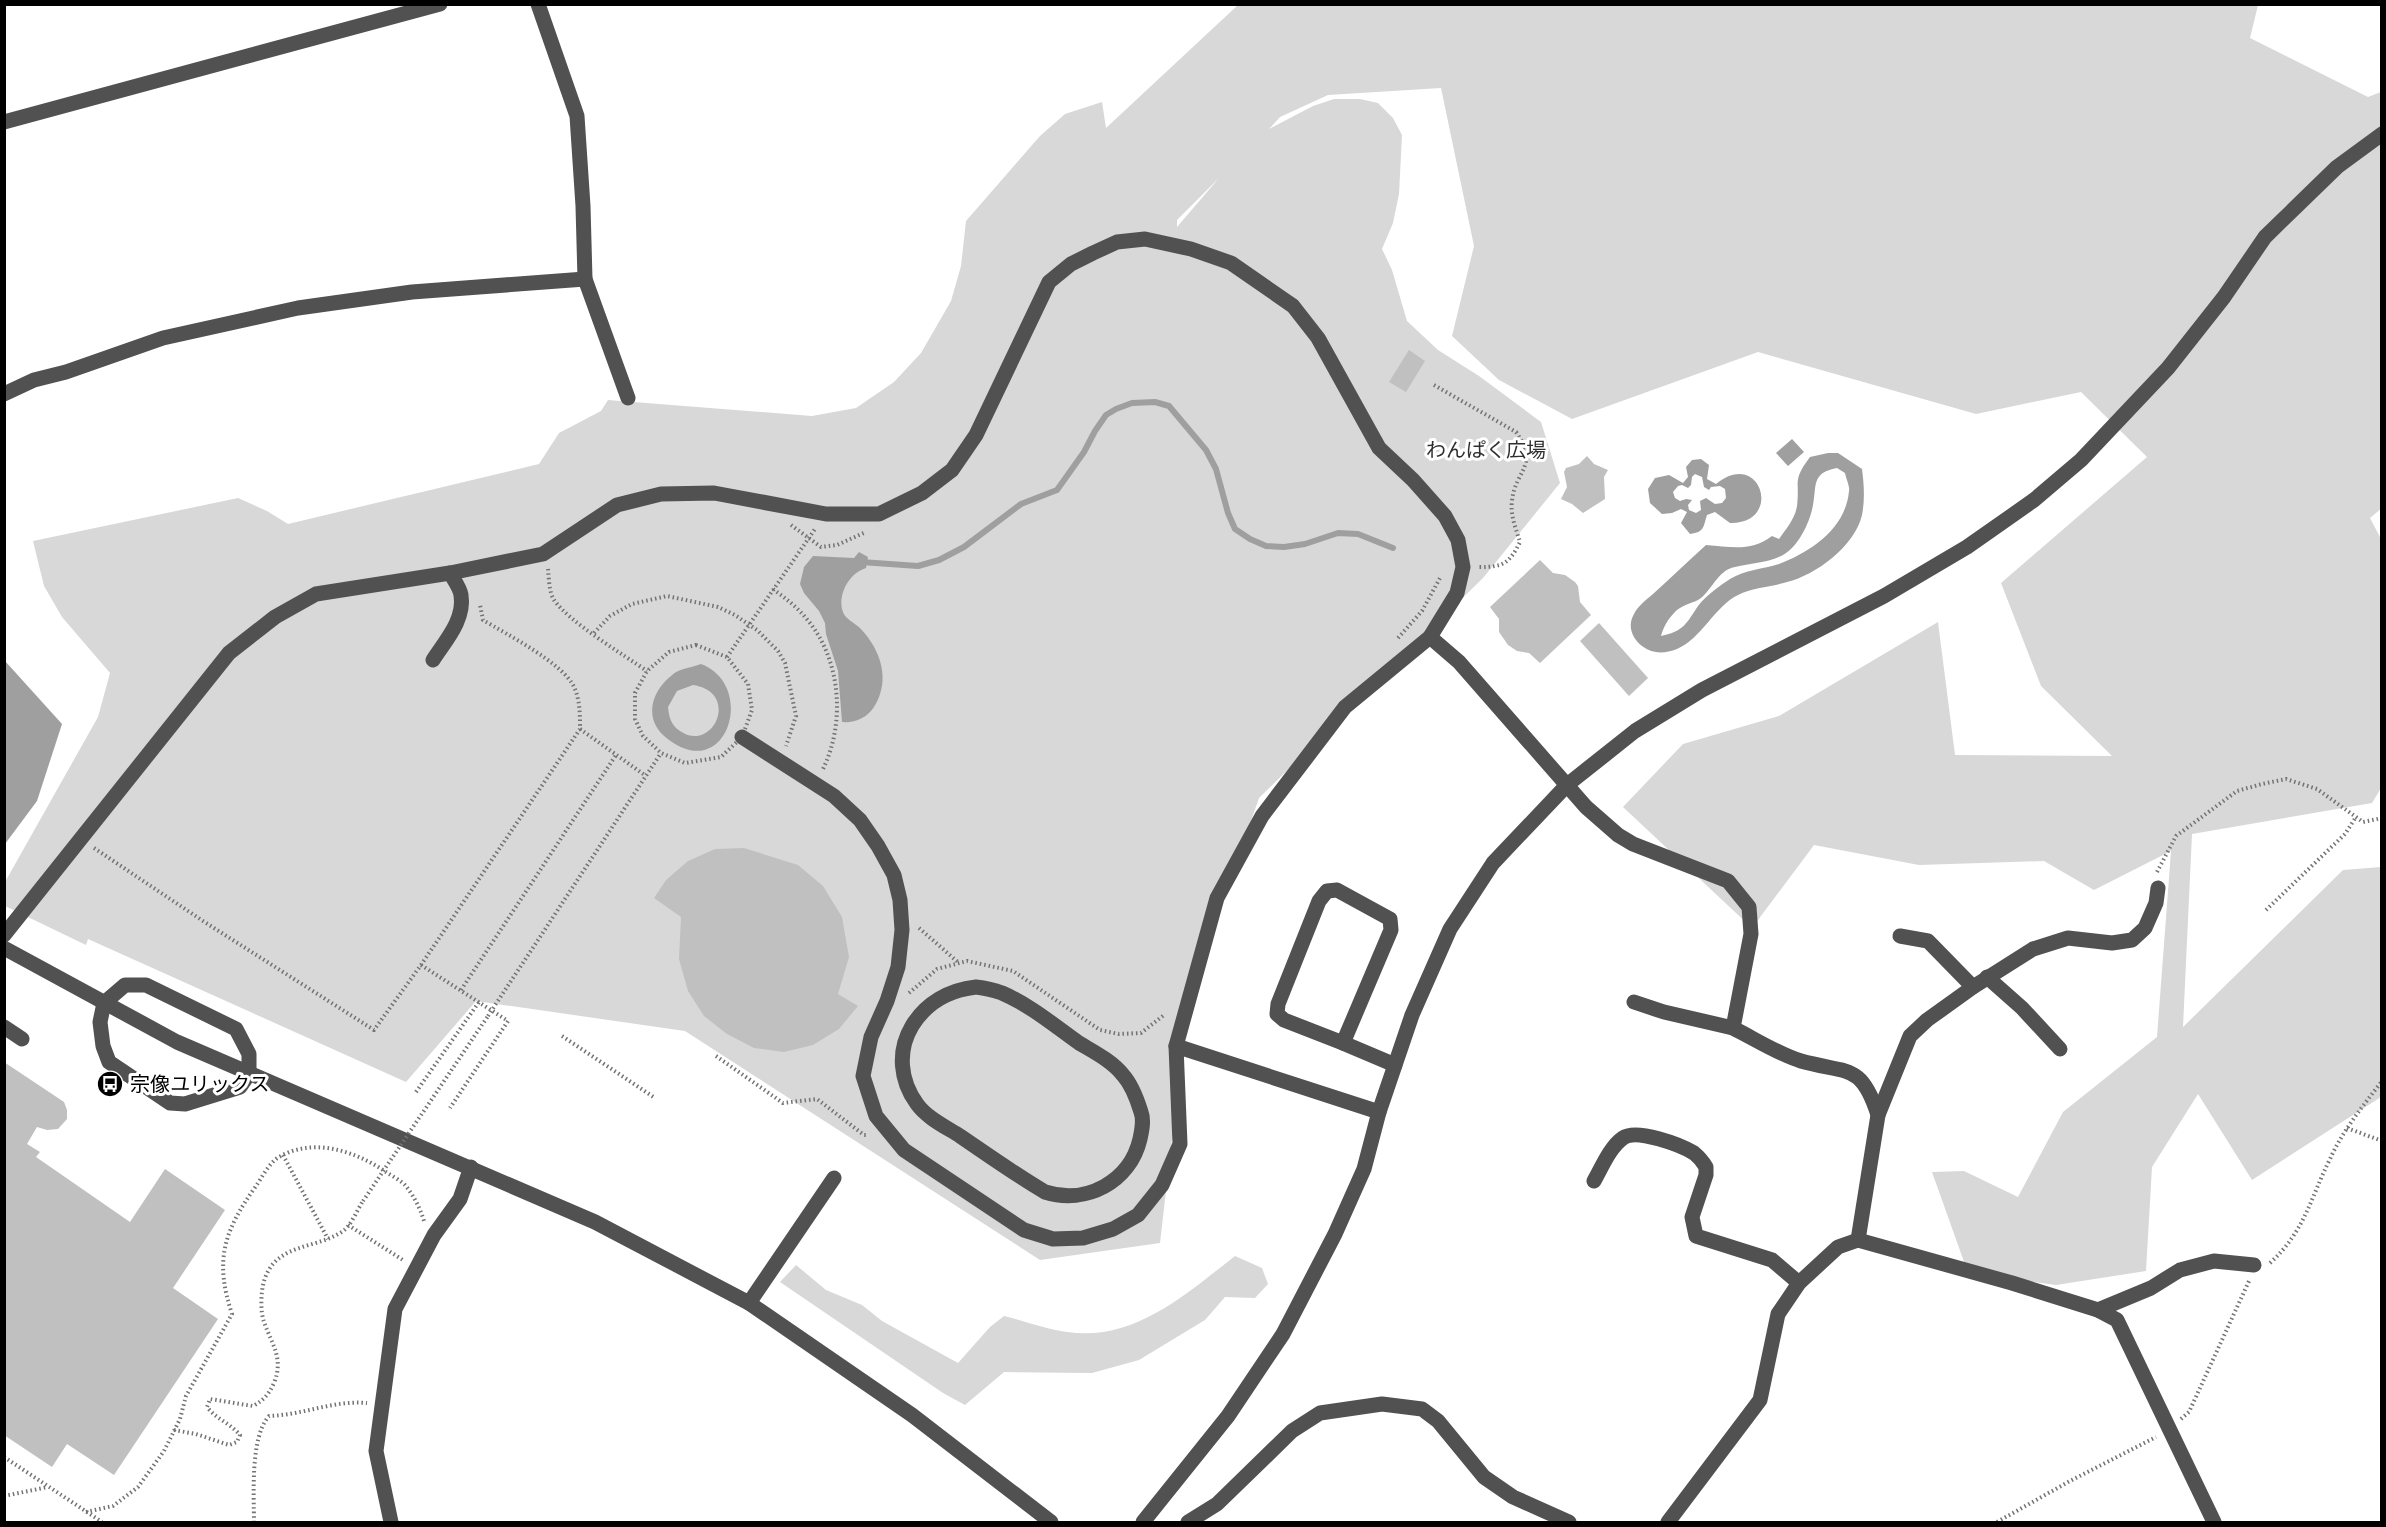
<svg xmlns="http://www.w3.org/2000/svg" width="2386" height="1527" font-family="'Archivo Narrow','Noto Sans JP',sans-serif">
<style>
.green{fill:#d8d8d8;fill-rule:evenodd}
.water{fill:#9f9f9f;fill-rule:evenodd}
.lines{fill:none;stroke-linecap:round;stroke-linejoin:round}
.stream{stroke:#9f9f9f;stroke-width:6}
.building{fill:#c0c0c0}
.path{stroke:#737373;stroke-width:4;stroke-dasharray:1.5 3;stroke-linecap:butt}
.minor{stroke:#515151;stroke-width:15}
.path-bridge{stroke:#737373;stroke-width:4;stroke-dasharray:1.5 3;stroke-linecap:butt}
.labels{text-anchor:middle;stroke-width:6;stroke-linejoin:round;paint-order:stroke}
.park-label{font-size:20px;fill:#2f2f2f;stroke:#fff}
.poi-label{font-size:20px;fill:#000;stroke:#fff;text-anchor:start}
</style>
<rect width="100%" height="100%" fill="#fff"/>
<!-- green -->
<g class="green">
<path d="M1238 5H2258L2250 38 2368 97 2381 92 2382 508 2370 518 2382 541 2381 788 2372 803 2192 834 2183 1027 2343 870 2381 867V1097L2252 1180 2198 1094 2152 1167 2146 1271 2056 1285 1968 1273 1932 1172 1964 1171 2018 1197 2063 1112 2157 1037 2171 851 2094 890 2044 861 1919 865 1814 845 1752 928 1623 807 1683 744 1779 716 1938 622 1955 755 2112 756 2041 686 2001 583 2147 457 2081 392 1976 414 1758 352 1572 419 1499 380 1452 336 1474 246 1441 88 1328 95 1280 117 1269 129 1313 106 1334 99H1360L1378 103 1393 118 1402 135 1399 194 1393 223 1382 249 1392 270 1407 321 1438 350 1479 376 1541 422 1560 483 1483 578 1259 798 1188 1000 1160 1243 1040 1260 685 1031 476 1001 406 1082 88 939 86 945 5 906V882L98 717 110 673 62 617 44 586 33 541 238 498 267 511 288 524 539 464 559 433 601 411 608 400 812 416 856 408 894 382 921 353 951 301 961 266 966 221 1040 136 1065 114 1102 102 1106 128ZM1219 178 1177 227V220Z"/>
<path d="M1235 1256 1262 1268 1268 1284 1255 1298 1225 1297 1205 1320 1139 1360 1092 1373 1004 1372 965 1405 943 1393 780 1282 796 1265 826 1290 862 1305 882 1321 958 1363 990 1327 1004 1316C1025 1321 1046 1329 1067 1332 1134 1342 1186 1294 1235 1256Z"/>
</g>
<!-- water -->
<g class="water">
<path d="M1792 439 1804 452 1788 466 1776 453Z"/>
<path d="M1828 453H1838L1862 469C1864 484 1865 500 1862 515 1855 546 1816 575 1787 582 1771 587 1753 587 1738 595 1715 606 1701 639 1677 649 1664 654 1653 654 1642 646 1632 638 1627 626 1634 614 1638 606 1646 600 1653 594 1671 578 1688 561 1706 545 1732 547 1751 552 1772 536L1779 539C1786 529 1795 519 1797 506 1800 481 1792 481 1810 457ZM1837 468 1845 473C1846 479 1850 486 1849 491 1846 528 1811 552 1779 564 1763 569 1745 570 1730 579 1721 585 1705 596 1698 606 1686 624 1684 631 1661 636 1663 628 1668 619 1674 613 1681 605 1690 604 1698 600 1711 593 1717 570 1735 567 1751 563 1767 563 1783 555 1799 546 1810 522 1813 505 1817 485 1811 473 1837 468Z"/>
<path d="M1701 459 1709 465 1707 479 1716 484C1761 447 1784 524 1730 523L1715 512 1707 515C1703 527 1705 532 1690 534L1681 523 1687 512 1681 509 1672 513 1662 514 1650 503 1648 489 1655 478 1669 475 1683 483 1688 477 1686 467 1692 460ZM1695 474 1702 477 1704 487 1709 490 1711 487 1720 486 1725 489 1726 498 1722 503 1715 504 1706 498 1700 501 1701 510 1696 513 1689 510 1688 505 1692 500 1686 499 1680 501 1675 498 1673 492 1678 486 1682 485 1688 488 1691 485 1692 477Z"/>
<path d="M859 552 868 557 866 568C849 573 837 595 843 612 845 619 855 623 860 628 881 650 891 680 874 707 867 718 855 723 842 722L838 671 826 634 825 623 819 611 804 593 800 584 804 567 813 556 854 558Z"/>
<path d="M5 661 62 724 37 801 5 844Z"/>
<path d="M701 664C759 686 725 790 663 735 644 717 652 691 671 676 679 668 691 668 701 664ZM693 685C741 692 713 754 680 731 671 725 669 717 668 707L677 691Z"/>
</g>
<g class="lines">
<!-- stream -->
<path class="stream" d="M861 562 918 566 939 560 964 547 1021 504 1057 490 1084 452 1095 431 1106 415 1116 409 1132 403 1155 402 1169 406 1206 450 1216 469 1228 513 1235 529 1250 539 1266 546 1284 547 1305 544 1338 533 1358 534 1393 548"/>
</g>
<!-- building -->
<g class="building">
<path d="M1409 350 1425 361 1406 392 1389 382Z"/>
<path d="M1587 456 1594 464 1608 470 1604 477 1605 499 1583 513 1572 504 1561 499 1567 487 1564 472 1566 468 1579 464Z"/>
<path d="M1540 560 1553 573 1565 575 1575 582 1578 586 1580 602 1591 615 1540 663 1529 653 1517 651 1508 645 1499 632V619L1490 607Z"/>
<path d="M1599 623 1648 678 1629 696 1580 641Z"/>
<path d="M744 848 798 865 823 886 842 917 849 957 838 994 858 1006 839 1029 813 1045 784 1052 754 1048 727 1034 704 1016 688 991 679 959 681 917 654 898 666 880 688 861 715 849Z"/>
<path d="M4 1062 64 1102 67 1110V1119L58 1129 47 1130 37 1127 27 1144 40 1152 36 1157 130 1222 165 1169 225 1210 173 1288 218 1319 114 1475 67 1444 52 1467 4 1435Z"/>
</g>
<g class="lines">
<!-- path -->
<g class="path">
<path d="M1434 385 1516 432C1540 466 1515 470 1512 501 1510 515 1516 529 1520 542 1509 564 1503 567 1479 567"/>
<path d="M791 525 821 547 837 545 866 532"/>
<path d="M548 569C549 579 549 592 554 600 569 622 624 655 647 671"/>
<path d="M773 589C785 598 796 606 805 617 841 657 846 722 823 769"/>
<path d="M594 633 610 616 632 604 667 596 718 607 735 615 757 630 778 651 785 663 796 716 786 746"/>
<path d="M1398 638 1422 611 1440 578"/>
<path d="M696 645 727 657 748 684 752 710 742 737 721 757 685 763 661 753 643 736 635 719V693L647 671 669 652Z"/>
<path d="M727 657 815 529"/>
<path d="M580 729 646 776"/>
<path d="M94 848 203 921 374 1030 421 965 580 729C580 714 580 700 574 687 563 663 506 634 483 620L480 605"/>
<path d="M2157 872 2176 836 2237 791 2262 784 2286 779 2317 789 2363 822 2382 818"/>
<path d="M2266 910 2345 834 2356 817"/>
<path d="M919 928 959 963"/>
<path d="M421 965 508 1021 450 1108"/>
<path d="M461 990 616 755"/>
<path d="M909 993 937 969 967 961 1013 971 1100 1030 1119 1034 1141 1033 1164 1015"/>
<path d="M488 1016 661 753"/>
<path d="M562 1036 655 1098"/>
<path d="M716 1056 783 1103 817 1099 864 1135H868"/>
<path d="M416 1092 479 1002"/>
<path d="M2347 1128 2382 1141"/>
<path d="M283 1155 328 1239"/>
<path d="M348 1225 403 1260"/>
<path d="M2270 1263C2305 1231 2310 1199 2330 1159 2343 1130 2363 1106 2382 1081"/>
<path d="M2181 1419 2189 1412 2249 1281"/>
<path d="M174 1430 196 1434 229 1445 237 1442 240 1435C230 1423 216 1419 207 1407L210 1399 253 1406C264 1400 269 1394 274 1383 284 1358 272 1345 264 1322 260 1311 261 1291 264 1281 276 1242 316 1250 343 1231 351 1226 357 1210 363 1201"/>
<path d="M4 1457 102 1522"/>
<path d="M4 1496 48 1487"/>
<path d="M86 1512 113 1506 138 1487 164 1451 180 1419 186 1396 232 1314C214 1260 224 1231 256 1186 262 1177 270 1162 279 1157 314 1137 355 1151 386 1172 392 1176 400 1180 405 1185 414 1196 420 1208 424 1221"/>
<path d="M254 1522C254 1495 250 1437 269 1416 303 1415 334 1400 367 1403"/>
<path d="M1997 1522 2070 1481 2156 1437"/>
</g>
<!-- minor -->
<g class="minor">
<path d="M538 4 577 116 583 206 585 279 628 398"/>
<path d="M4 122 440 4"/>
<path d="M4 394 34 380 66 372 163 338 298 308 412 292 585 279"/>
<path d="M1430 637 1459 662 1586 807 1618 835 1633 844 1728 881 1749 907 1751 934 1733 1028C1755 1039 1778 1054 1801 1061 1847 1074 1861 1062 1878 1115"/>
<path d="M433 660C445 641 465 620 461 595 460 588 454 580 450 573"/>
<path d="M1337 890 1390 919 1391 930 1343 1043 1284 1020 1277 1014 1278 1004 1319 901 1327 891Z"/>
<path d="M4 935 229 653 275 617 316 594 450 573 543 554 617 505 661 494 714 493 826 514H879L922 493 952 470 976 435 1049 282 1071 264 1093 253 1117 242 1145 239 1191 249 1231 263 1293 306 1318 338 1379 448 1413 480 1445 516 1458 540 1463 567 1457 593 1430 637 1345 707 1262 816 1217 898 1176 1046 1180 1144 1162 1185 1138 1215 1113 1229 1083 1238 1053 1239 1024 1230 904 1150 876 1116 863 1076 871 1037 887 1001 898 967 902 930 900 900 894 875 878 846 860 820 834 796 742 737"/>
<path d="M1900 936 1928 941 1973 987"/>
<path d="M4 948 177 1042 595 1222 749 1303 912 1415 1051 1522"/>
<path d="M1987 977 2022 1008 2060 1049"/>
<path d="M125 985H146L236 1029 249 1054V1074L240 1087 185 1104 170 1103 109 1062 103 1046 100 1022 104 1003Z"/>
<path d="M976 987C985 988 994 990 1002 993 1030 1005 1055 1026 1079 1043 1094 1052 1112 1061 1123 1075 1132 1085 1137 1099 1141 1112 1144 1120 1142 1130 1140 1139 1130 1182 1086 1205 1045 1192 1016 1175 988 1155 960 1136 946 1127 927 1118 917 1104 900 1081 897 1051 912 1026 926 1003 949 990 976 987Z"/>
<path d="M1634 1002 1664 1012 1733 1028"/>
<path d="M4 1027 22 1039"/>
<path d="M1343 1043 1395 1065"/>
<path d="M1176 1046 1379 1112"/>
<path d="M1594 1181C1602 1167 1610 1147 1623 1138 1636 1128 1681 1145 1694 1153 1699 1157 1703 1162 1706 1167V1175L1692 1217 1696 1236 1772 1260 1799 1283"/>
<path d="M1858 1240 1878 1115 1910 1036 1927 1020 1973 987 2033 949 2068 938 2112 943 2132 940 2145 928 2156 903 2158 888"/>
<path d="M749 1303 834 1178"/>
<path d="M2098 1310 2151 1288 2180 1270 2214 1261 2254 1265"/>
<path d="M391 1522 376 1451 395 1309 434 1235 460 1199 471 1167"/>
<path d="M1143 1522 1228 1416 1283 1334 1335 1234 1364 1169 1379 1112 1412 1015 1450 929 1493 863 1567 785 1635 731 1702 690 1884 596 1967 547 2034 500 2081 460 2168 368 2224 297 2265 237 2337 167 2382 134"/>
<path d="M1188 1522 1217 1504 1292 1431 1320 1413 1382 1404 1422 1409 1438 1421 1484 1477 1513 1497 1569 1522"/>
<path d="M1668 1522 1760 1400 1778 1314 1799 1283 1838 1247 1858 1240 2012 1283 2098 1310 2117 1320 2214 1522"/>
</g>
<!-- path-bridge -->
<path class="path-bridge" d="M363 1201 488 1016"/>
</g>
<!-- icons -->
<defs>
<g id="bus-disc" transform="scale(1.35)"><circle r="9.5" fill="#000" stroke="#fff"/><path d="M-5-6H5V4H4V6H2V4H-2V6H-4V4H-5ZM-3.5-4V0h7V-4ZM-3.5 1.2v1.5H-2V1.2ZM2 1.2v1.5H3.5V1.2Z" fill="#fff"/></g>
</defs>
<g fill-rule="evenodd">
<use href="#bus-disc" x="110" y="1084"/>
</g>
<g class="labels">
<!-- park labels -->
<g class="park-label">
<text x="1486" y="457">わんぱく広場</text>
</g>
<!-- poi labels -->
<g class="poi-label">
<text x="130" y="1091">宗像ユリックス</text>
</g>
</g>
<!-- border -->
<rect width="2386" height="1527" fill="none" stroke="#000000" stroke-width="12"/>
</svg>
